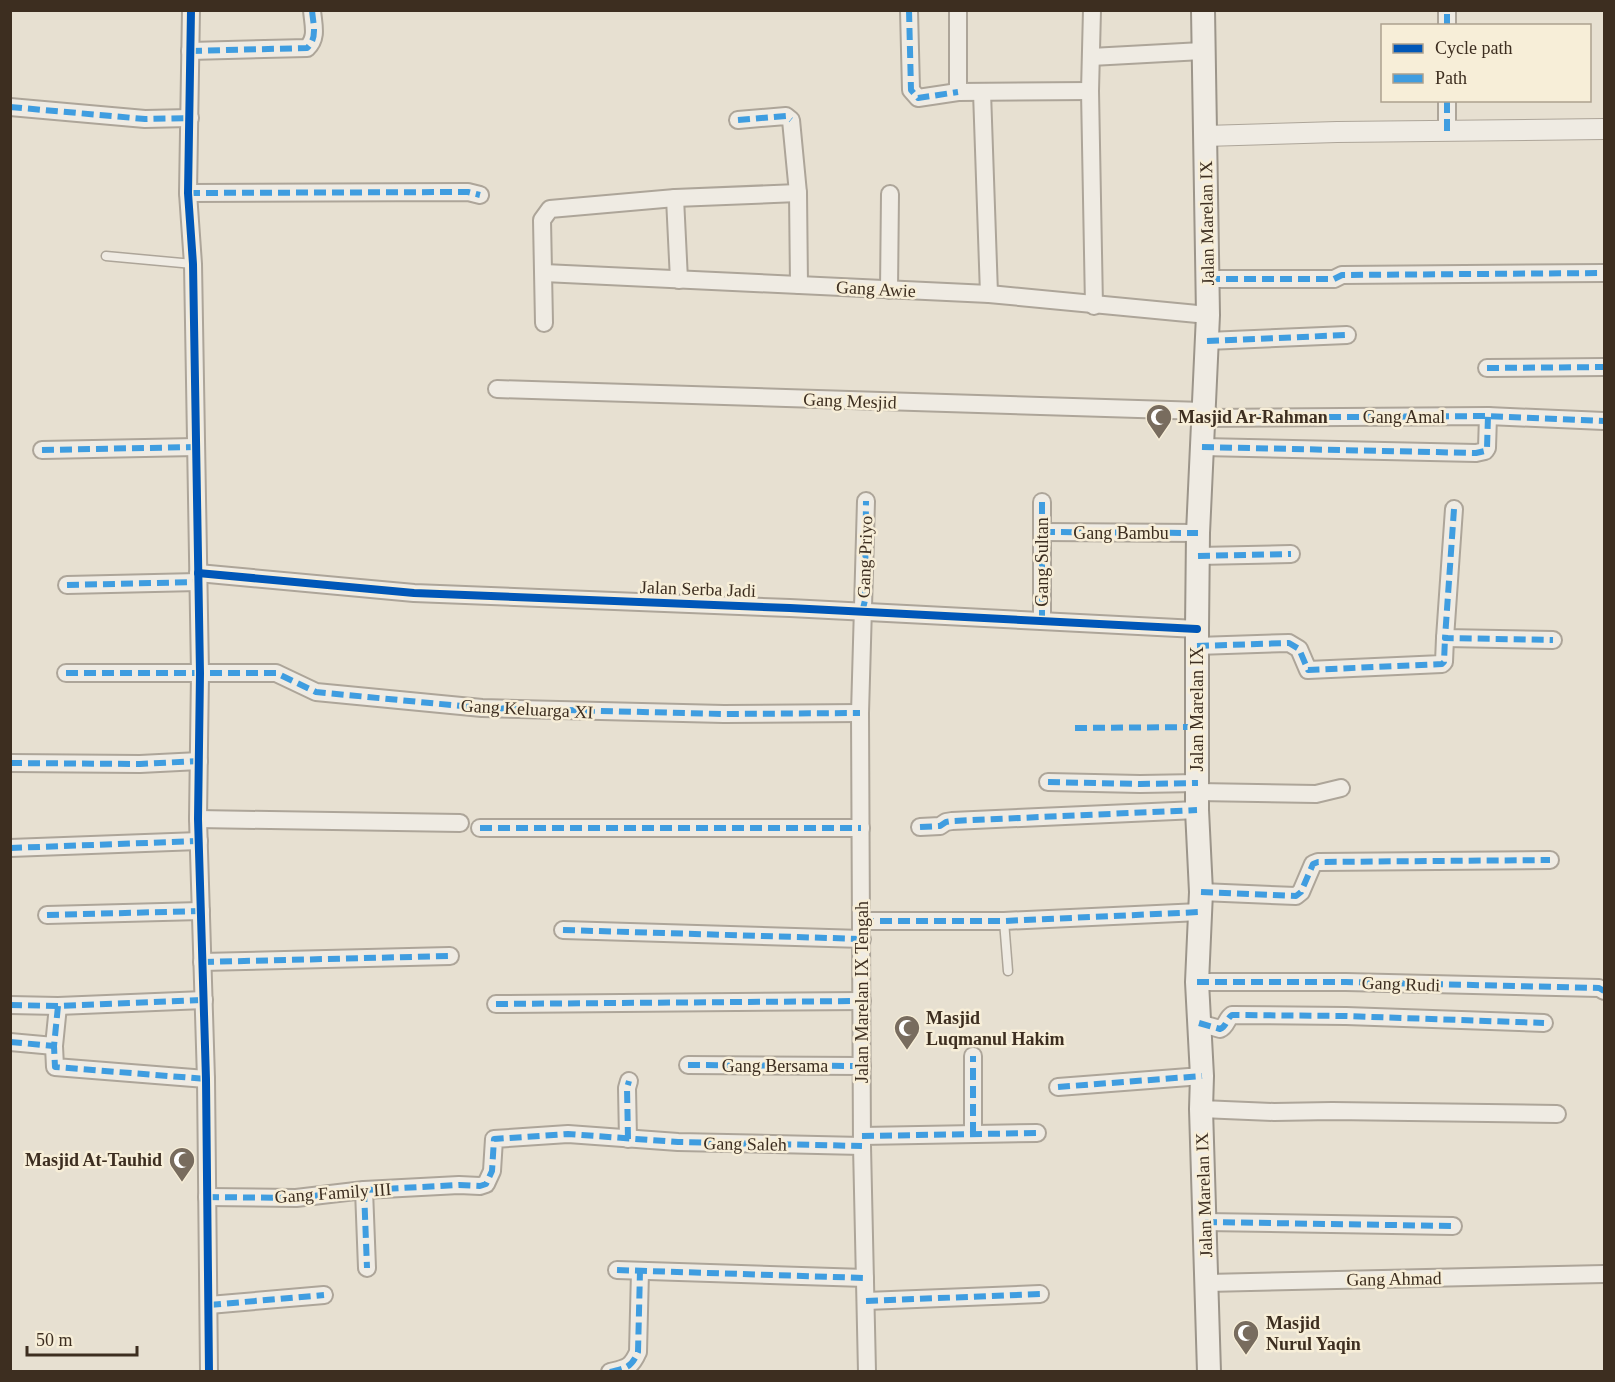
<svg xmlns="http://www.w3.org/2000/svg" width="1615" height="1382" font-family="Georgia,serif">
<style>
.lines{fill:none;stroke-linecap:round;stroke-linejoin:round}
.service-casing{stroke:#ada599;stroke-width:11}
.minor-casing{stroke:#ada599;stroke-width:20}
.tertiary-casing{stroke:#ada599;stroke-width:22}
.secondary-casing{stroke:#9c958a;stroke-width:26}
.service{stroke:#efebe3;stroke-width:8}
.minor{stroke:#efebe3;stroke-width:16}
.tertiary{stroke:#efebe3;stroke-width:20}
.secondary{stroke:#efebe3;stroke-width:22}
.quiet{stroke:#3f9de0;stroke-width:6;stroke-dasharray:12 6;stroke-linecap:butt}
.cycleway-casing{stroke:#f7eed8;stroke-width:11}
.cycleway{stroke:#0057b8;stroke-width:8}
.labels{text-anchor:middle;stroke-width:5;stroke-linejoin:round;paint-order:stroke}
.street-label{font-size:18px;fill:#3d2e20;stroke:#f7eed8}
.poi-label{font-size:18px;font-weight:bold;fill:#3d2e20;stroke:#f7eed8;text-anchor:start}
</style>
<rect width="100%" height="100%" fill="#e7e0d1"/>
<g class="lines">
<!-- service casing -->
<g class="service-casing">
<g id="service">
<path d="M106 256 193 264"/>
<path d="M1004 921 1008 971"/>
</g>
</g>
<!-- minor casing -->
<g class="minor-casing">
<g id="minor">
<path d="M191 10 188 193 193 264 200 673 198 819 206 1079 209 1372"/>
<path d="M909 10 911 90 918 98 958 92"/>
<path d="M958 10V92L1090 91"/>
<path d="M1092 10 1090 91 1094 306"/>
<path d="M1447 26V10"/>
<path d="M190 51 307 48C318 38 313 24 312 10"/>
<path d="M1091 57 1202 51"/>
<path d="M982 92 989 294"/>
<path d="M10 107 145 119 190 118"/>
<path d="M738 120 786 116 791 120 798 193 799 285"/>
<path d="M1447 131V100"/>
<path d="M188 193 468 192 480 195"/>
<path d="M675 198 679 280"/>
<path d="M544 273 989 294 1208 315"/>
<path d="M1208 279H1334L1342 275 1604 273"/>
<path d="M889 290 890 194"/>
<path d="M544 323 542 220 550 209 675 198 798 193"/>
<path d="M1207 341 1347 335"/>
<path d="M1487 368 1604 367"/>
<path d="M497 389 1203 411"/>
<path d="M1203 418 1488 416 1604 421"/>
<path d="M1202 447 1476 453 1485 451 1487 448 1488 416"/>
<path d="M42 450 196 447"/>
<path d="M866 501 860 713 862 1146 867 1372"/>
<path d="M1042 502V621"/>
<path d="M1454 509 1445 638 1553 640"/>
<path d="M1043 532 1198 533"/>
<path d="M1198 556 1291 554"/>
<path d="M198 573 414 593 790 608 1197 629"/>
<path d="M67 585 198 582"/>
<path d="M1197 646 1289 643 1299 649 1308 670 1442 664 1444 662 1445 638"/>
<path d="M66 673H276L316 692 482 708 724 714 860 713"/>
<path d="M10 763 140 764 199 761"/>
<path d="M1048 782 1140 784 1198 783"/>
<path d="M1198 792 1316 794 1341 788"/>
<path d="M198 819 460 823"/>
<path d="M920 827 940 826 946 822 952 821 1197 810"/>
<path d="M480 828H861"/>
<path d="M10 848 199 841"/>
<path d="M1201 892 1296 896 1301 892 1313 864 1318 862 1550 860"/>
<path d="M47 915 201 911"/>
<path d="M862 921H1004L1200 912"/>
<path d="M563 930 862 939"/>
<path d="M202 962 450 956"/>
<path d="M1197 982H1346L1599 988 1604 991"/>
<path d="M496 1004 862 1001"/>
<path d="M10 1005 58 1006 204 1000"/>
<path d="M58 1006 54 1046 55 1067 206 1079"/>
<path d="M1199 1023 1220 1029C1227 1026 1226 1019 1232 1015L1346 1016 1544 1023"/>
<path d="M10 1042 54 1046"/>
<path d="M688 1065 862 1066"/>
<path d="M1058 1087 1202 1076"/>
<path d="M1201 1109 1274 1112 1332 1111 1557 1114"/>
<path d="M973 1134V1056"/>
<path d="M862 1136 1037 1133"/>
<path d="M628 1139 627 1088 629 1081"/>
<path d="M364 1190 367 1268"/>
<path d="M207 1197 296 1198 364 1190 459 1185 480 1186 486 1184 492 1171 494 1139 568 1134 678 1142 862 1146"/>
<path d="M1205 1222 1453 1226"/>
<path d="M617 1270 865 1278"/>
<path d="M1207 1283 1604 1274"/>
<path d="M866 1301 1040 1294"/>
<path d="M209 1305 324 1295"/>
<path d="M610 1372C626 1368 631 1368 638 1352L640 1271"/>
</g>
</g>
<!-- tertiary casing -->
<g class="tertiary-casing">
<path id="tertiary" d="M1205 136 1337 132 1604 129"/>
</g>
<!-- secondary casing -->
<g class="secondary-casing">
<path id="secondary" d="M1203 10 1208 315 1198 533 1197 629V810L1201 892 1197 982 1202 1076 1201 1109 1209 1372"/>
</g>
<!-- service -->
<use href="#service" class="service"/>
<!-- minor -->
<use href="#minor" class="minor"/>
<!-- tertiary -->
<use href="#tertiary" class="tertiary"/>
<!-- secondary -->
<use href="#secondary" class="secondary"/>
<!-- quiet -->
<g class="quiet">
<path d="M909 10 911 90 918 98 958 92"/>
<path d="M1447 26V10"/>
<path d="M190 51 307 48C318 38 313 24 312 10"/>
<path d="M10 107 145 119 190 118"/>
<path d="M738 120 786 116 791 120"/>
<path d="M1447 131V100"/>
<path d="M188 193 468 192 480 195"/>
<path d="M1208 279H1334L1342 275 1604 273"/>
<path d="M1207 341 1347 335"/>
<path d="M1487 368 1604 367"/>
<path d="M1203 418 1488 416 1604 421"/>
<path d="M1202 447 1476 453 1485 451 1487 448 1488 416"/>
<path d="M42 450 196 447"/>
<path d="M1042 502V621"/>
<path d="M1454 509 1445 638 1553 640"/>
<path d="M1043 532 1198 533"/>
<path d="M1198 556 1291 554"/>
<path d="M67 585 198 582"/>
<path d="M862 613 865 600 866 501"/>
<path d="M1197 646 1289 643 1299 649 1308 670 1442 664 1444 662 1445 638"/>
<path d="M66 673H276L316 692 482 708 724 714 860 713"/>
<path d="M1075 728 1197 727"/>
<path d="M10 763 140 764 199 761"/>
<path d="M1048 782 1140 784 1198 783"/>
<path d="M920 827 940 826 946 822 952 821 1197 810"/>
<path d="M480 828H861"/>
<path d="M10 848 199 841"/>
<path d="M1201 892 1296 896 1301 892 1313 864 1318 862 1550 860"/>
<path d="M47 915 201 911"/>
<path d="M862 921H1004L1200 912"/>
<path d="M563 930 862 939"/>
<path d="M202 962 450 956"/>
<path d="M1197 982H1346L1599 988 1604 991"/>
<path d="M496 1004 862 1001"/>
<path d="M10 1005 58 1006 204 1000"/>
<path d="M58 1006 54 1046 55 1067 206 1079"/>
<path d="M1199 1023 1220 1029C1227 1026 1226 1019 1232 1015L1346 1016 1544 1023"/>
<path d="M10 1042 54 1046"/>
<path d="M688 1065 862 1066"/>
<path d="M1058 1087 1202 1076"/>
<path d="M973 1134V1056"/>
<path d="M862 1136 1037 1133"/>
<path d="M628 1139 627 1088 629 1081"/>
<path d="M364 1190 367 1268"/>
<path d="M207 1197 296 1198 364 1190 459 1185 480 1186 486 1184 492 1171 494 1139 568 1134 678 1142 862 1146"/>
<path d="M1205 1222 1453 1226"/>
<path d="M617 1270 865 1278"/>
<path d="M866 1301 1040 1294"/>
<path d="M209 1305 324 1295"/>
<path d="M610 1372C626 1368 631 1368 638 1352L640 1271"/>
</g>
<!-- cycleway casing -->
<g class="cycleway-casing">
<g id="cycleway">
<path d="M191 10 188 193 193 264 200 673 198 819 206 1079 209 1372"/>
<path d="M198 573 414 593 790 608 1197 629"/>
</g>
</g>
<!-- cycleway -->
<use href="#cycleway" class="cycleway"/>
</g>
<!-- icons -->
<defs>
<g id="mosque-pin" transform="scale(1.35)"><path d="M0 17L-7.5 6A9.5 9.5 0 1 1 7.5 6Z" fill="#786c5e" stroke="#f7eed8"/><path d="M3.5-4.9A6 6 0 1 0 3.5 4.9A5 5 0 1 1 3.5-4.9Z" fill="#fff"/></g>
</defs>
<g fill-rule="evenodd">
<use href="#mosque-pin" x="1159" y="417"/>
<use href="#mosque-pin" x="907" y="1028"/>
<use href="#mosque-pin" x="182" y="1160"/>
<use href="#mosque-pin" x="1246" y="1333"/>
</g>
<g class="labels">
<!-- street labels -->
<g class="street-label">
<text transform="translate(1207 223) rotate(-91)" y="6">Jalan Marelan IX</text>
<text transform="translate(876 289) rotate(3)" y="6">Gang Awie</text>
<text transform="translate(850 401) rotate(2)" y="6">Gang Mesjid</text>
<text x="1404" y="423">Gang Amal</text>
<text x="1121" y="539">Gang Bambu</text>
<text transform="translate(865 557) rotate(-88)" y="6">Gang Priyo</text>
<text transform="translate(1042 562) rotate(-90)" y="6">Gang Sultan</text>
<text transform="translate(698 589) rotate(2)" y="6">Jalan Serba Jadi</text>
<text transform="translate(527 709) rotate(3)" y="6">Gang Keluarga XI</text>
<text transform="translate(1197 709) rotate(-90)" y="6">Jalan Marelan IX</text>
<text transform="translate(1401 984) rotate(2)" y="6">Gang Rudi</text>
<text transform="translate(862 992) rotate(-90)" y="6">Jalan Marelan IX Tengah</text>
<text x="775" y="1072">Gang Bersama</text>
<text transform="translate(745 1144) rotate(1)" y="6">Gang Saleh</text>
<text transform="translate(333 1193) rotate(-4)" y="6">Gang Family III</text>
<text transform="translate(1204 1195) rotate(-92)" y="6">Jalan Marelan IX</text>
<text transform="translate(1394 1279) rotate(-1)" y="6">Gang Ahmad</text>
</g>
<!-- poi labels -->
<g class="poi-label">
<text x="1178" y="423">Masjid Ar-Rahman</text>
<text x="926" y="1024">Masjid<tspan x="926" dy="21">Luqmanul Hakim</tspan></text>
<text x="162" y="1166" text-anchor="end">Masjid At-Tauhid</text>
<text x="1266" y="1329">Masjid<tspan x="1266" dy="21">Nurul Yaqin</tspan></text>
</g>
</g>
<!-- border -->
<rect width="1615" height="1382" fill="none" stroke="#3d2e20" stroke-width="24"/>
<!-- legend -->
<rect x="1381" y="24" width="210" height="78" fill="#f7eed8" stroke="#ada18e" stroke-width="1.5"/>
<rect x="1393" y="44" width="30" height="9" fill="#0057b8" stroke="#ada18e" stroke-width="1.5"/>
<text x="1435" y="54" font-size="18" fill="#3d2e20">Cycle path</text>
<rect x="1393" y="74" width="30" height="9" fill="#3f9de0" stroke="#ada18e" stroke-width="1.5"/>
<text x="1435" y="84" font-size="18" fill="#3d2e20">Path</text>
<!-- scale -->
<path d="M27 1346v9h110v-9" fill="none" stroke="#3d2e20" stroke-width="3"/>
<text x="36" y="1346" font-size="18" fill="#3d2e20" stroke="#f7eed8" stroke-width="4.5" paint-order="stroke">50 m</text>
</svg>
